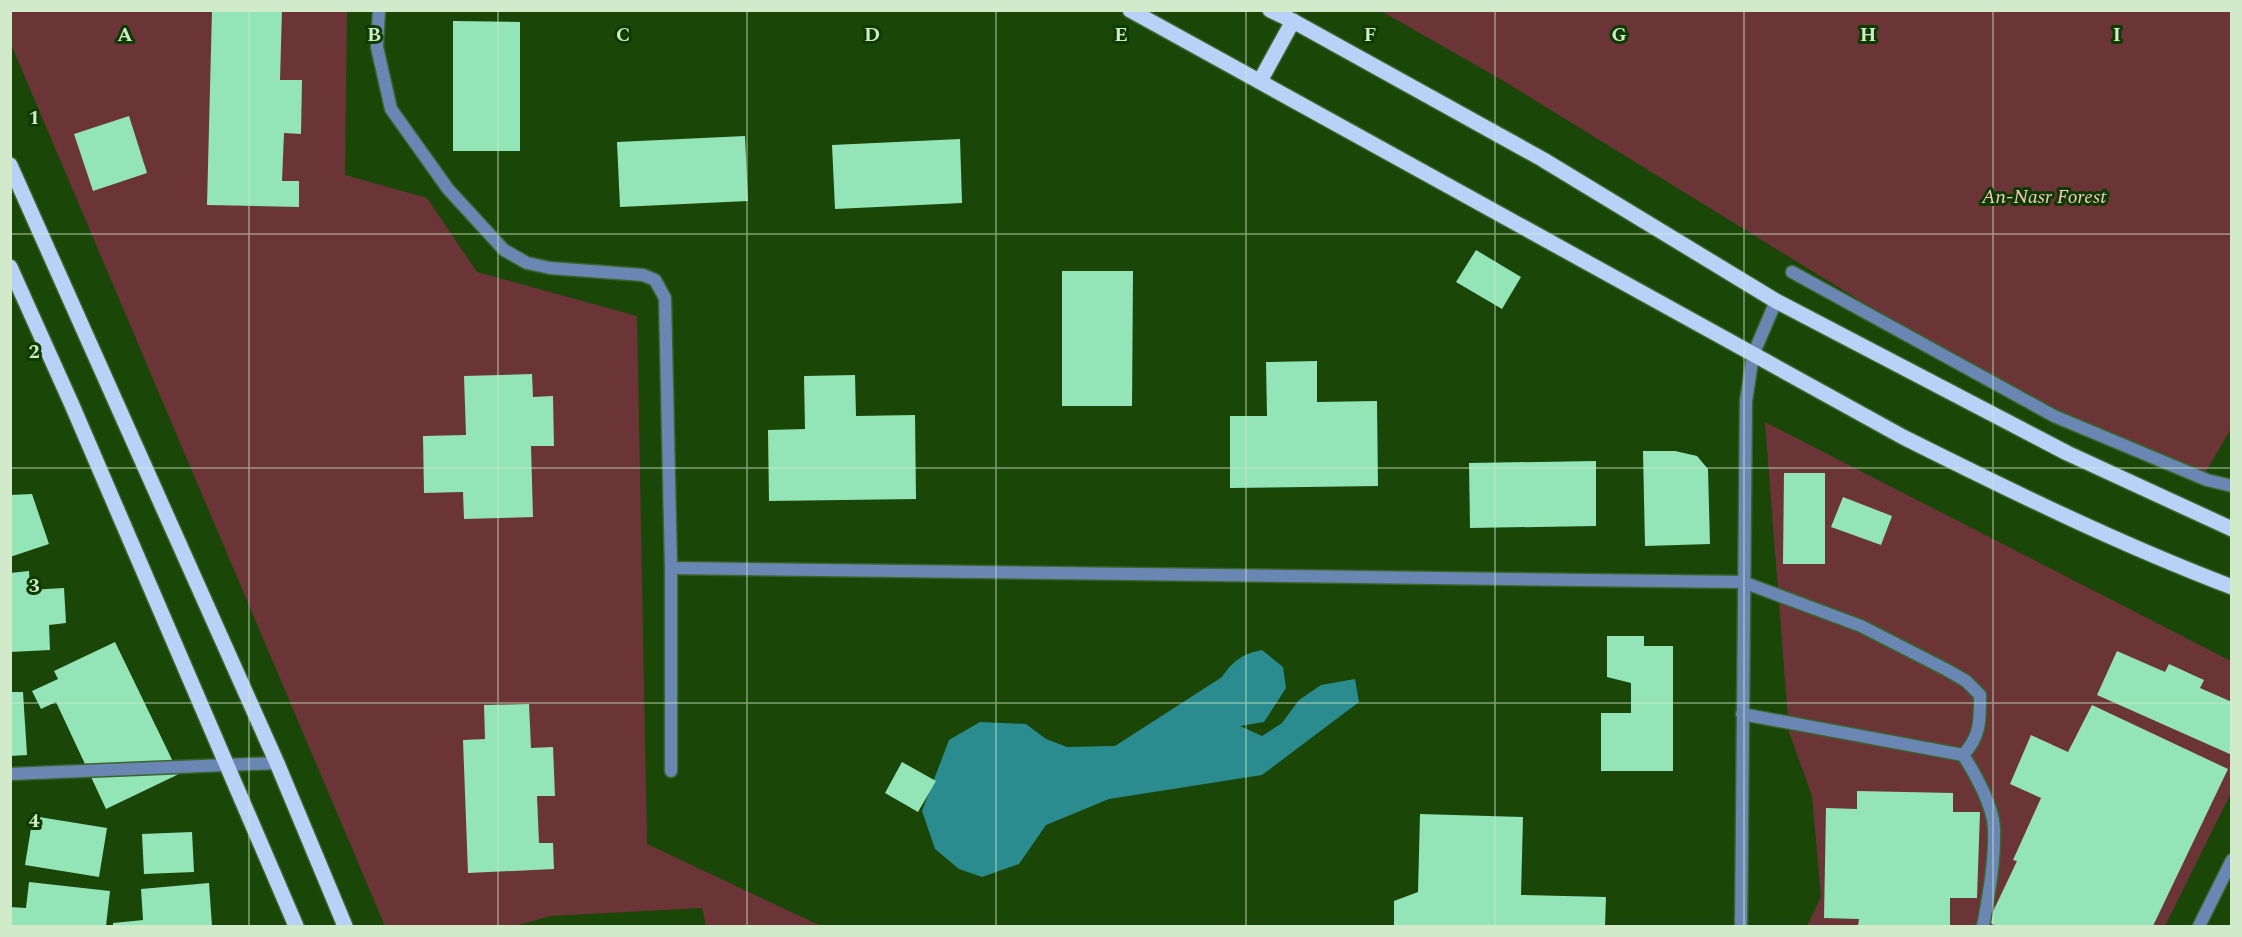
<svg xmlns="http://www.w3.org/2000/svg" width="2242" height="937" font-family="Spectral,serif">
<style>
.green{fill:#6b3537}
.water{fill:#2b8c90}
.building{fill:#93e4b7}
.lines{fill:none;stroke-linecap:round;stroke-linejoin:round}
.service-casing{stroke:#3b642b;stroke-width:15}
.minor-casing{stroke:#3b642b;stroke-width:15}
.primary-casing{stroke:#3b642b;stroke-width:18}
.service{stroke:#6a87b3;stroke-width:12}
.minor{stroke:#6a87b3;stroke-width:12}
.primary{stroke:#b9d1f6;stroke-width:15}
.grid{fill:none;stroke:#d1eaca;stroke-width:1.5;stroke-opacity:0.55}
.labels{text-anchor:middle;stroke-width:6;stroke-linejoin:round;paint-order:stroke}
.park-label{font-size:20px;font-style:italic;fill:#f7c7c6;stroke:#0e3b00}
.grid-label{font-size:20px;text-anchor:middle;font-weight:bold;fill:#d1eaca;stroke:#0e3b00;stroke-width:6;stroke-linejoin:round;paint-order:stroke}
</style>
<rect width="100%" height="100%" fill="#1a4608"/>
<!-- green -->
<g class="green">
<path d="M10 11H347L345 175 427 198 477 272 637 316 647 844 821 926H706L702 908 551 916 514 926H385L11 44Z"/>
<path d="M1381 11H2231V429L2202 478 1963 364 1502 80Z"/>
<path d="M1765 422 2231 661V793L2165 926H1807L1821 897 1812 796 1789 732Z"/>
</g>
<!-- water -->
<path class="water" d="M1262 650 1283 667 1286 688 1264 722 1240 726 1262 736 1282 723 1299 700 1321 685 1355 679 1359 702 1262 775 1109 799 1046 825 1019 864 982 877 959 869 935 849 922 811 949 740 980 722 1026 724 1046 739 1067 747 1115 746 1222 677C1233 661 1242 654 1262 650Z"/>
<!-- building -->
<g class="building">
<path d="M212 10H282L280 80H302L301 134 284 133 282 181H299V207L207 205Z"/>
<path d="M453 21 520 22V151H453Z"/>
<path d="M129 116 147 173 93 191 74 134Z"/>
<path d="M745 136 748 201 620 207 617 142Z"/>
<path d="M960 139 962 203 835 209 832 145Z"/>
<path d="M1476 250 1521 277 1502 309 1456 282Z"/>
<path d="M1062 271H1133L1132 406H1062Z"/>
<path d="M1317 361V402L1377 401 1378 486 1230 488V416H1267L1266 362Z"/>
<path d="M532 374 533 397 553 396 554 446H531L533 517 464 519 463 492 424 493 423 436 466 435 464 376Z"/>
<path d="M855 375 856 416 915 415 916 499 769 501 768 430 805 429 804 376Z"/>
<path d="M1643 451H1675L1697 456 1708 469 1710 544 1645 546Z"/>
<path d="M1596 461V526L1470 528 1469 463Z"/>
<path d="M1784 473H1825V564H1783Z"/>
<path d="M32 494 49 544 10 557V495Z"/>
<path d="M1843 497 1892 516 1881 545 1831 527Z"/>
<path d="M29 571 30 590 64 588 66 623 49 625 50 650 10 652V573Z"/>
<path d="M1607 636H1644V646H1673V771H1601V713H1631V683L1607 677Z"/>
<path d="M115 642 179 774 106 809 56 702 41 709 32 691 58 679 54 671Z"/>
<path d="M2117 651 2165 672 2169 664 2204 680 2200 688 2232 702V755L2097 695Z"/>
<path d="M10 692H23L27 755 10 756Z"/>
<path d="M529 704 531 748 553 747 555 796H537L539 843H553L554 869 468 873 463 740 485 739 484 705Z"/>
<path d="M2092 705 2228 769 2153 926H1997L1988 922 2017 861 2013 860 2041 798 2010 784 2031 735 2068 752Z"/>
<path d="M902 762 936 781 918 812 885 793Z"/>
<path d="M1857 791 1953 793V812H1980L1977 898H1950V926H1858L1859 919 1824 918 1826 808 1857 809Z"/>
<path d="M1420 814 1523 817 1521 895 1606 897 1605 926H1394V901L1418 892Z"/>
<path d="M33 816 107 828 99 877 25 865Z"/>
<path d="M192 832 194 872 144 874 142 834Z"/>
<path d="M29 882 110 891 106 926H10V907L26 908Z"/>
<path d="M209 883 212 926H113V923L143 920 141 889Z"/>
</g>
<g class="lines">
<!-- service casing -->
<g class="service-casing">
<g id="service">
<path d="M1792 272 2054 416 2207 480 2232 486"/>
<path d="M1742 714 1963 755C1981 736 1980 720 1980 695L1966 681 1947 670 1861 626 1743 582"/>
<path d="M1963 755C1975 773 1993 806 1994 828 1995 861 1989 894 1983 926"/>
</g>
</g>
<!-- minor casing -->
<g class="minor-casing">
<g id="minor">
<path d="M379 10 377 47 391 109 448 189 504 250 527 263 550 268 643 275 655 280 665 298 671 568V771"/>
<path d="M671 568 1743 582"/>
<path d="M10 774 277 763"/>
<path d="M1741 926 1746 401 1753 355 1776 301"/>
<path d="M2199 926 2232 860"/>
</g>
</g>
<!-- primary casing -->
<g class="primary-casing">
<g id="primary">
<path d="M1130 10 1903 437C2011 491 2119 544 2232 587"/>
<path d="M1270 10 1293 21 1542 159 1776 301 2067 453 2232 529"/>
<path d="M1260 81 1293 21"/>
<path d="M10 165 277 763 345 926"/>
<path d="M10 267 72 405 296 926"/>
</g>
</g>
<!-- service -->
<use href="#service" class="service"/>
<!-- minor -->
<use href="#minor" class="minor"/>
<!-- primary -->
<use href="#primary" class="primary"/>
</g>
<!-- grid -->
<path class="grid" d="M249 10V926M498 10V926M747 10V926M996 10V926M1246 10V926M1495 10V926M1744 10V926M1993 10V926M10 234H2232M10 468H2232M10 703H2232"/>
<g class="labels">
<!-- park labels -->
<g class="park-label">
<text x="2044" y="203">An-Nasr Forest</text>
</g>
</g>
<g class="grid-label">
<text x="125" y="41">A</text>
<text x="374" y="41">B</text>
<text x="623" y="41">C</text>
<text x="872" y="41">D</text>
<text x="1121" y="41">E</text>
<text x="1370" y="41">F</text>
<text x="1619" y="41">G</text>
<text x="1868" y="41">H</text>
<text x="2117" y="41">I</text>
<text x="34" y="124">1</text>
<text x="34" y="358">2</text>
<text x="34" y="592">3</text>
<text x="34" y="827">4</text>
</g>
<!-- border -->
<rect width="2242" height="937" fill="none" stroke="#d1eaca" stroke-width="24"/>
</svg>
